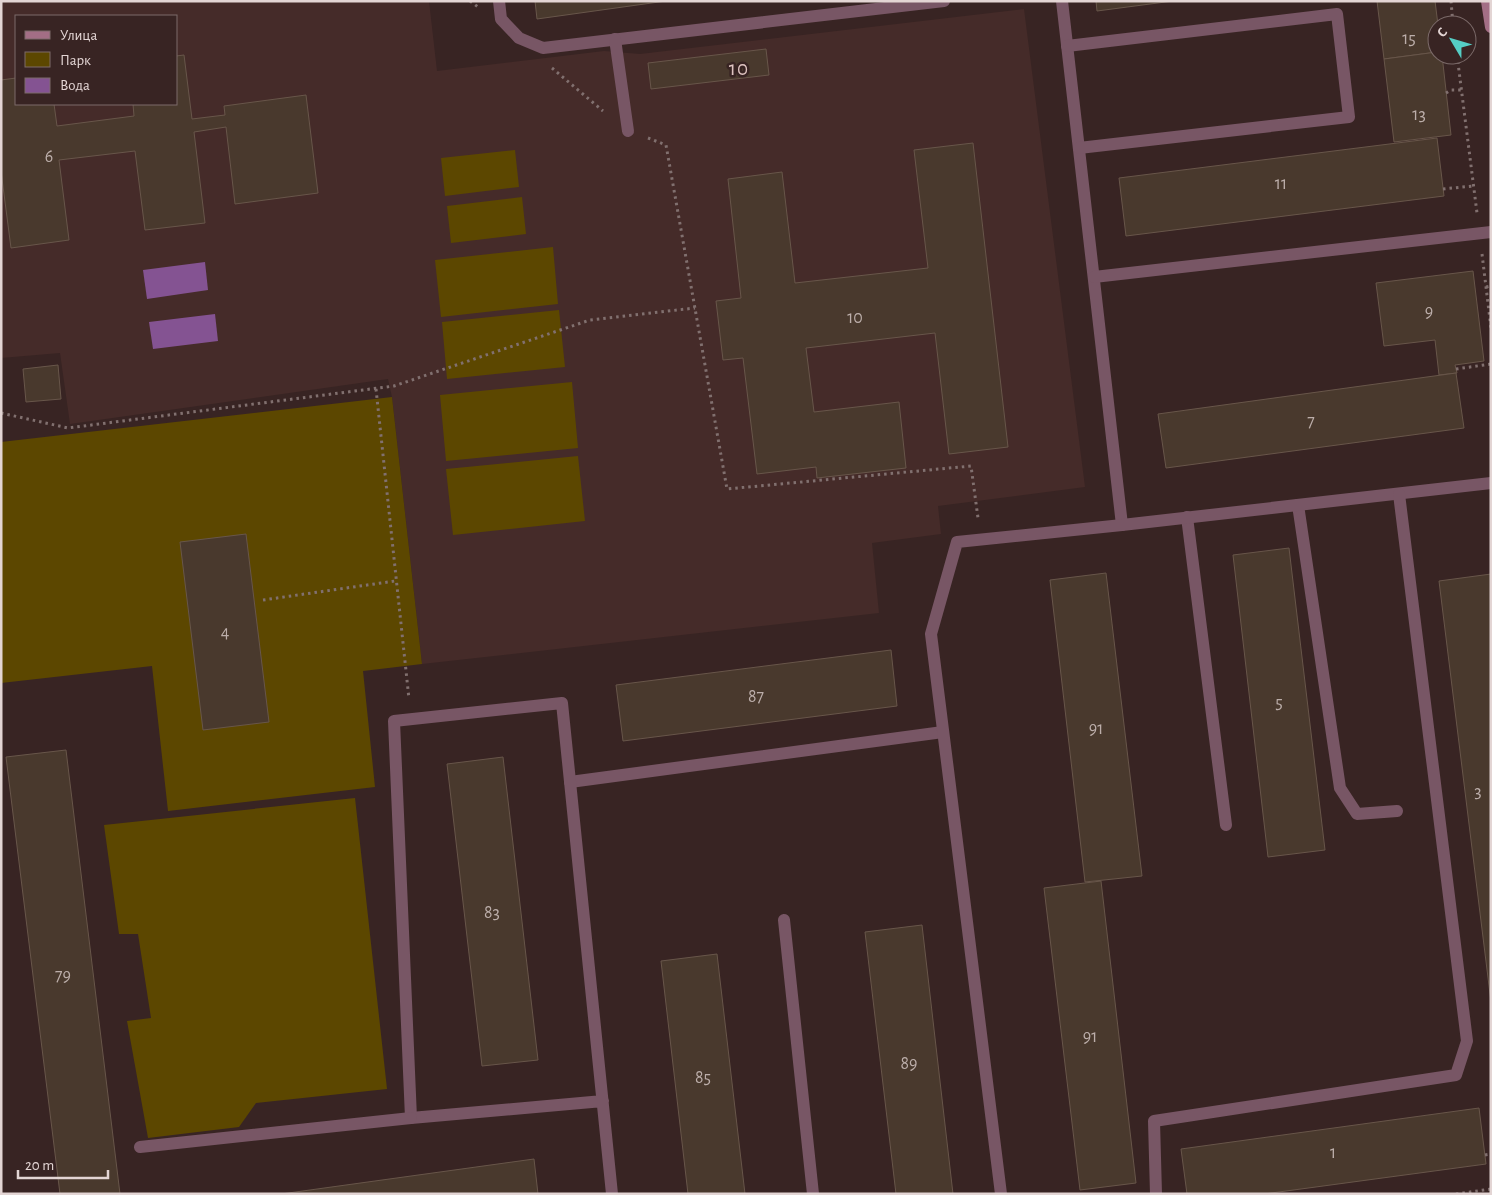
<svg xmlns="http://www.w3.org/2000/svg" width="1492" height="1195" font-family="'Alegreya Sans',sans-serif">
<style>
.built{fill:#452b29;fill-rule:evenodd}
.green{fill:#5c4700}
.water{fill:#845392}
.building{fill:#49392d;stroke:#68564a}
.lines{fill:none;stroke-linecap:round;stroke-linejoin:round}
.path{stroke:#81706f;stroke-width:3;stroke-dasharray:2.5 4;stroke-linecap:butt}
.lane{stroke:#785665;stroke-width:12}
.secondary{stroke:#a36e85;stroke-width:12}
.labels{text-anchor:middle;stroke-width:5;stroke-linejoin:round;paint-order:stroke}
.number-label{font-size:18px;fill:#bcaeaa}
.neighbourhood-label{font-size:21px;letter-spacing:1px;fill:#dec3c0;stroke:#382423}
</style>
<rect width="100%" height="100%" fill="#382423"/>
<!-- built -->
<path class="built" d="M1 1H429L437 71 604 51 640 54 1024 9 1085 487 938 506 941 534 872 543 879 613 422 664 392 397 388 379 70 424 60 353 1 358ZM16 16H176V104H16Z"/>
<!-- green -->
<g class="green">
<path d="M515 150 519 187 445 196 441 158Z"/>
<path d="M522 197 526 234 451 243 447 206Z"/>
<path d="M553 247 558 304 441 317 435 260Z"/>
<path d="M559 310 565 367 447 379 442 322Z"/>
<path d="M572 382 578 448 446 461 440 395Z"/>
<path d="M392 397 422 664 363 671 375 787 168 811 152 666 1 683V442Z"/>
<path d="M578 456 585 521 453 535 446 469Z"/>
<path d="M355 798 387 1089 256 1103 239 1127 148 1138 127 1021 151 1018 138 934H119L104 825Z"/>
</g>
<!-- water -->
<g class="water">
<path d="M205 262 208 290 147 299 143 270Z"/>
<path d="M215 314 218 341 153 349 149 322Z"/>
</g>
<!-- building -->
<g class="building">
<path d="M535 1H666L537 19Z"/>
<path d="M1096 1H1173L1097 11Z"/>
<path d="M1377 1H1435L1438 25 1437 52 1384 59Z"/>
<path d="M766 49 769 75 651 89 648 63Z"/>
<path d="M1437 52V55H1442L1451 135 1394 142 1384 59Z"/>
<path d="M184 55 192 119 225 115 224 106 306 95 318 193 235 204 226 127 194 132 205 223 145 230 135 151 59 160 69 240 11 248 1 171V80L16 78V104H54L57 126 134 116 133 104H176V56Z"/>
<path d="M1437 138 1444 196 1126 236 1119 178Z"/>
<path d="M973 143 1008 447 949 454 935 333 806 348 814 412 899 402 906 468 817 478 816 467 757 474 743 358 723 360 716 301 741 298 728 179 782 172 795 283 928 268 914 150Z"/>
<path d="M1473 271 1484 361 1455 365 1457 373 1439 375 1435 340 1384 346 1376 283Z"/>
<path d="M58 365 61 399 26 402 23 369Z"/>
<path d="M1456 373 1464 428 1166 468 1158 414Z"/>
<path d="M246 534 269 722 203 730 180 542Z"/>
<path d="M1289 548 1325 850 1268 857 1233 555Z"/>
<path d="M1106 573 1142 876 1085 882 1050 580Z"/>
<path d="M1491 574V1002L1439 581Z"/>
<path d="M891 650 897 706 623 741 616 685Z"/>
<path d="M66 750 120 1194H60L6 757Z"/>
<path d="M503 757 538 1060 482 1066 447 764Z"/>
<path d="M1101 881 1136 1183 1080 1190 1044 888Z"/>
<path d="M922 925 953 1194H896L865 932Z"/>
<path d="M717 954 745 1194H688L661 961Z"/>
<path d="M1479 1108 1486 1164 1264 1194H1187L1181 1149Z"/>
<path d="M534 1159 538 1194H281Z"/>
</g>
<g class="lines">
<!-- path -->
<g class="path">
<path d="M470 1 478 7"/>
<path d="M1451 1 1453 25"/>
<path d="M1457 55 1477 213"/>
<path d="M552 68 603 111"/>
<path d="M1446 93 1451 90H1461"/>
<path d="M648 138 666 145 727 489 971 466 978 518"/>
<path d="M1443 189 1473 186"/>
<path d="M1482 254 1491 328"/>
<path d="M1486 287 1491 286"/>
<path d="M1456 369 1491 364"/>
<path d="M376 389 409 699"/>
<path d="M1 413 68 428 394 386 590 320 695 308"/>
<path d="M263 600 395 581"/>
<path d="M1485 1155 1491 1154"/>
<path d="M1456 1194 1491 1189"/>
</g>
<!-- lane -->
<g class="lane">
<path d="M499 1 501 19 519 38 543 48 944 1"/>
<path d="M1062 1 1122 525"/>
<path d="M615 39 628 131"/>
<path d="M1067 46 1337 14 1349 117 1079 148"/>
<path d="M1094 277 1491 232"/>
<path d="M1298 505 1340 788 1357 814 1397 811"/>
<path d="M1187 517 1226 825"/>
<path d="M570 782 943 732"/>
<path d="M784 920 813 1194"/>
<path d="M603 1101 411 1118 394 721 562 703 612 1194"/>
<path d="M140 1147 411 1118"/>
<path d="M1001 1194 931 634 957 542 1122 525 1491 483"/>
<path d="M1156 1194 1154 1121 1456 1075 1467 1041 1399 494"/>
</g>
<!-- secondary -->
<path class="secondary" d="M1487 1 1491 27"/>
</g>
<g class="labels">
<!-- number labels -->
<g class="number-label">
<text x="1409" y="44">15</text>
<text x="1419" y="120">13</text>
<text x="49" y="162">6</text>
<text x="1281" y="189">11</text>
<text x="1429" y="317">9</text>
<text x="855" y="323">10</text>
<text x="1311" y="427">7</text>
<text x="225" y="638">4</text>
<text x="756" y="702">87</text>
<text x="1279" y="708">5</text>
<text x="1096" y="734">91</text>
<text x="1478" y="797">3</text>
<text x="492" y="918">83</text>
<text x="63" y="981">79</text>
<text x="1090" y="1042">91</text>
<text x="909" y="1069">89</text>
<text x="703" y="1083">85</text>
<text x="1333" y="1158">1</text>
</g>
<!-- neighbourhood labels -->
<g class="neighbourhood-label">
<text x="739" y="75">10</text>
</g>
</g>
<!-- border -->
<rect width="1492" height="1195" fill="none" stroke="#e3d5d4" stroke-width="5"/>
<!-- legend -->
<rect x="15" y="15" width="162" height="90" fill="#382423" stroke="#7c6b6a"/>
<rect x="25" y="31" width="25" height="8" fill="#a36e85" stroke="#7c6b6a"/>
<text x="60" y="40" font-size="15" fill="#e3d5d4">Улица</text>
<rect x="25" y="52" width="25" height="15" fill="#5c4700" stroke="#7c6b6a"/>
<text x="60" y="65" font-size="15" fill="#e3d5d4">Парк</text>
<rect x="25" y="78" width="25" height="15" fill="#845392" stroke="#7c6b6a"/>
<text x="60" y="90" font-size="15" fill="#e3d5d4">Вода</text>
<!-- north arrow -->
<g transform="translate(1452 40) rotate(308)"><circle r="24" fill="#382423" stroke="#7c6b6a"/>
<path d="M0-4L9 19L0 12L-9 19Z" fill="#55cec5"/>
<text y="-8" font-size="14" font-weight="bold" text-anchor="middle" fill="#e3d5d4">С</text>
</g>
<!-- scale -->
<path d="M18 1170v8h90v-8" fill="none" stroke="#e3d5d4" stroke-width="2.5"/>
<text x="25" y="1170" font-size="15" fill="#e3d5d4" stroke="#382423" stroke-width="4" paint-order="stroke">20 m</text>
</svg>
